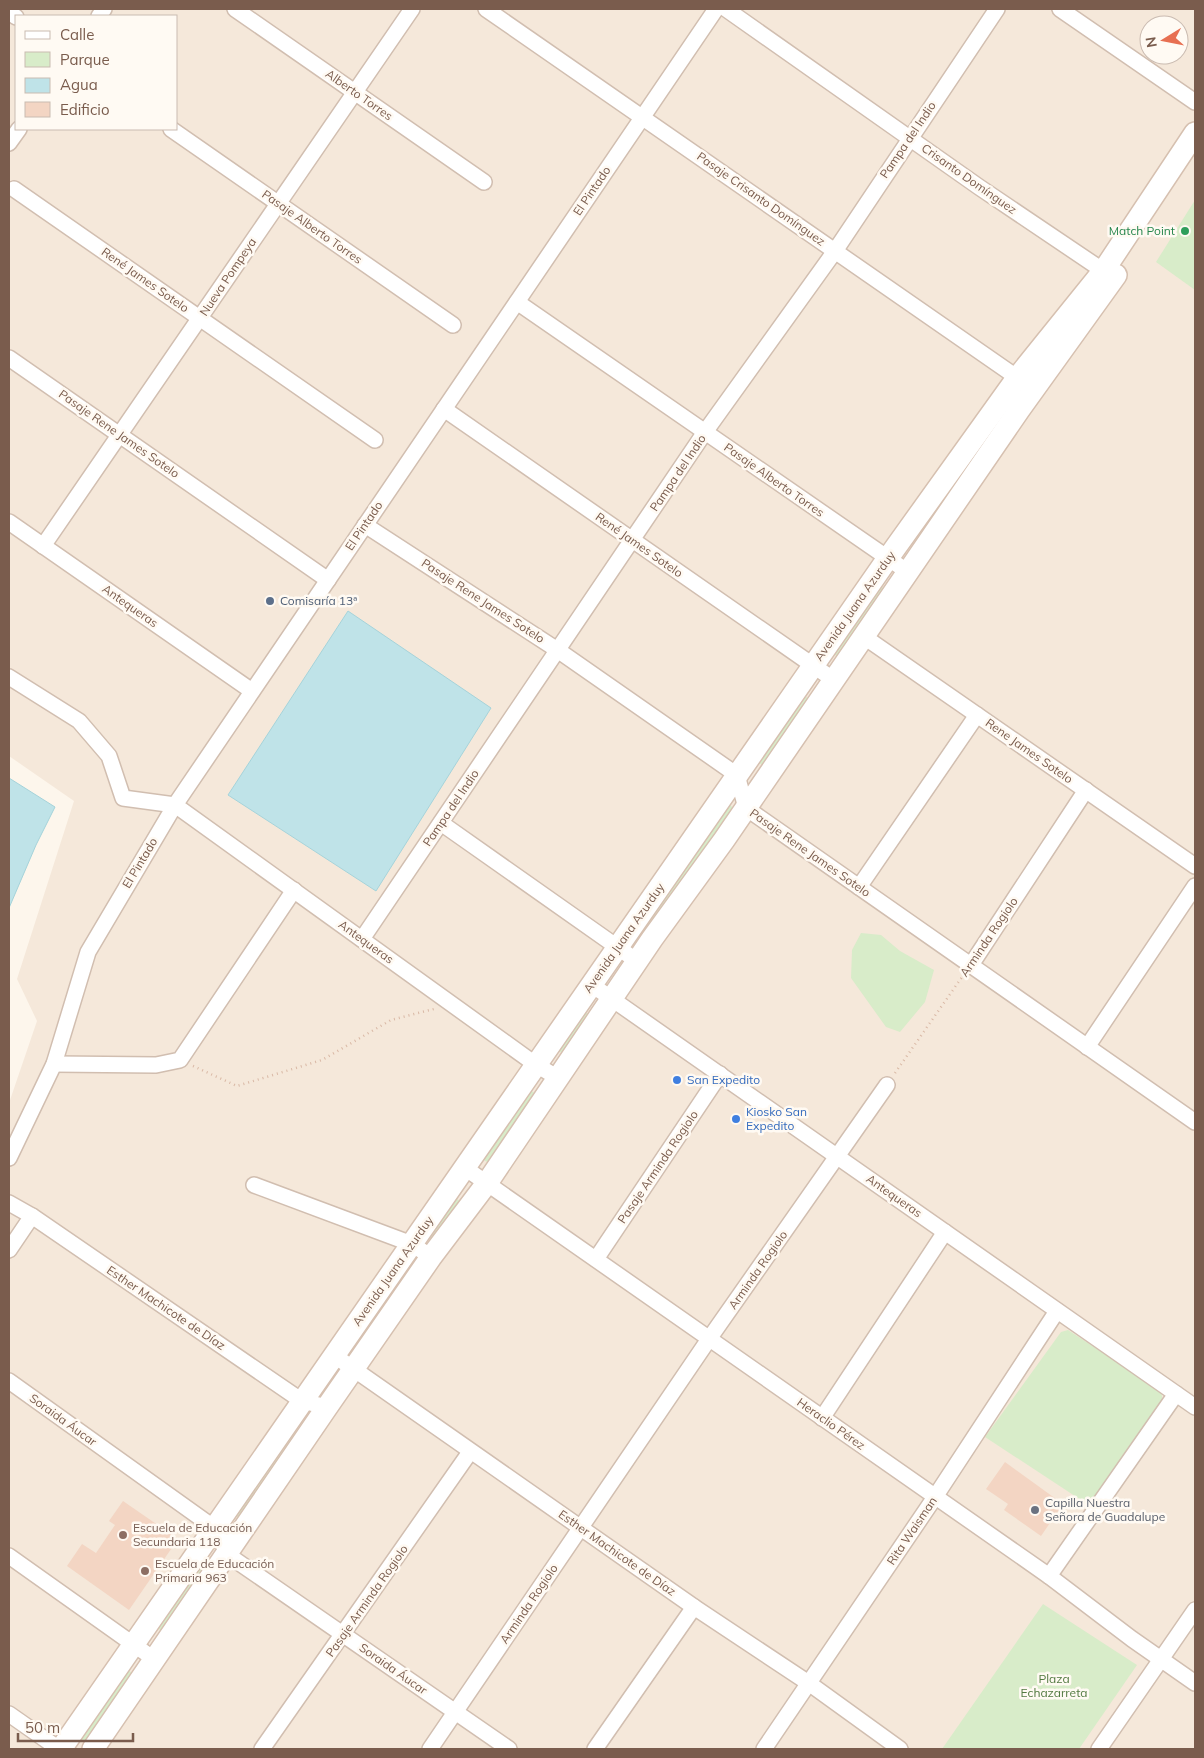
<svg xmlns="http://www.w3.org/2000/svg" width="1204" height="1758" font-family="Mulish,sans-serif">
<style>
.residential{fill:#f5e8da;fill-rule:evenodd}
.green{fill:#d8ecc9}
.water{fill:#bfe3e8;stroke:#a5d3da}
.building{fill:#f3d5c3}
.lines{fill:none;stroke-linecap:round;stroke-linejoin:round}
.street-casing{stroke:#d1beb0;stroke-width:18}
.secondary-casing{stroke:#d6c0b0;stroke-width:24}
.path{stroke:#d9b8a5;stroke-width:2.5;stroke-dasharray:1 4;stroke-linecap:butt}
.street{stroke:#fff;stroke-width:15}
.secondary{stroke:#fff;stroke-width:21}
.leisure-dot{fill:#2e9e5b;stroke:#fffaf3;stroke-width:2}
.service-dot{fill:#5c6f8a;stroke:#fffaf3;stroke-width:2}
.shop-dot{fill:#3f7fe0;stroke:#fffaf3;stroke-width:2}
.worship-dot{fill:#6b7280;stroke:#fffaf3;stroke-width:2}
.education-dot{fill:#8d6e63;stroke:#fffaf3;stroke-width:2}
.labels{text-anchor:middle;stroke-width:5;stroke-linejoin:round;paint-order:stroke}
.street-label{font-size:12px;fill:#7a5c4d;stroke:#fffaf3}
.leisure-label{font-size:12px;fill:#27864d;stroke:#fffaf3;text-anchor:end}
.service-label{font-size:12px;fill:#4e5e75;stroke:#fffaf3;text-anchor:start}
.shop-label{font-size:12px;fill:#366cbe;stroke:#fffaf3;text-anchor:start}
.worship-label{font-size:12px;fill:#5b616d;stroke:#fffaf3;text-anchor:start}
.education-label{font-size:12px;fill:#785e54;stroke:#fffaf3;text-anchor:start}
.park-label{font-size:12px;fill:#537a41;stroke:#fffaf3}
</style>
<rect width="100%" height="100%" fill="#fdf6ec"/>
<!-- residential -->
<path class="residential" d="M9 9H1195V1749H9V1103L37 1021 17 979 74 801 9 756ZM16 16H176V129H16ZM1149 25H1179V55H1149Z"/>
<!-- green -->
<g class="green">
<path d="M1195 200V290L1156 262Z"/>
<path d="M882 587 887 591 839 658 834 654Z"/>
<path d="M806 697 811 700 764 766 759 763Z"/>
<path d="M730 805 734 809 646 934 642 930Z"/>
<path d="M861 933 881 935 900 951 934 970 925 1002 900 1032 886 1027 851 978 852 950Z"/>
<path d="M585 1012 591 1016 563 1054 558 1050Z"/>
<path d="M530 1090 536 1094 489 1163 482 1159Z"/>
<path d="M457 1199 462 1203 434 1241 429 1237Z"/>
<path d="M400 1276 407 1281 362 1346 355 1342Z"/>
<path d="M1068 1330 1161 1391 1163 1402 1090 1506 985 1437 1061 1332Z"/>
<path d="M293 1430 300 1434 241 1519 234 1515Z"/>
<path d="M199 1568 203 1571 162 1632 158 1628Z"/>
<path d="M1043 1604 1137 1665 1079 1749H942Z"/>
<path d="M128 1670 133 1674 85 1742 80 1738Z"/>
</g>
<!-- water -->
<g class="water">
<path d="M348 611 491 708 376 891 228 795Z"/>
<path d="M9 778 55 807 36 845 9 908Z"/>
</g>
<!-- building -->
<g class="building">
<path d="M1005 1462 1063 1504 1041 1536 1004 1510 1008 1504 986 1489Z"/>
<path d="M123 1501 178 1539 129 1610 67 1566 82 1544 96 1553 115 1525 109 1521Z"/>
</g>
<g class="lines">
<!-- street casing -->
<g class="street-casing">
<g id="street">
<path d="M235 9 484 182"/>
<path d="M486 9 1025 383"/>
<path d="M726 9 979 187 1111 276"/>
<path d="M1060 9 1195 102"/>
<path d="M9 12 16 17"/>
<path d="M99 16 104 9"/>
<path d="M171 129 453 325"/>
<path d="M9 143 19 129"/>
<path d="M14 189 375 440"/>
<path d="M517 302 908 572"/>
<path d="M9 358 328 580"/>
<path d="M444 409 834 680"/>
<path d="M9 522 252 691"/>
<path d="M365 525 559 651 737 775 746 808 1195 1122"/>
<path d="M43 546 412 9"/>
<path d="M863 636 1195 866"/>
<path d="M9 677 79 721 109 756 123 798 175 805 535 1064 558 1078"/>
<path d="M441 823 637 961"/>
<path d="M859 887 977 715"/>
<path d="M362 939 705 432 835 251 997 9"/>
<path d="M971 965 1086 790"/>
<path d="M592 985 1195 1407"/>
<path d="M1087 1047 1195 886"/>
<path d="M54 1064 156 1065 180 1060 294 890"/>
<path d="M9 1158 54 1064 88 952 175 805 716 9"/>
<path d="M465 1168 1049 1576 1132 1639 1195 1683"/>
<path d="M254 1185 412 1244 431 1257"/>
<path d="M9 1203 32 1216 302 1401 327 1407"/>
<path d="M9 1250 32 1216"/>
<path d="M596 1259 720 1074"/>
<path d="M335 1356 694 1607 810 1684 900 1749"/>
<path d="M9 1381 216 1529 228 1555 509 1749"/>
<path d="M822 1418 945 1232"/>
<path d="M9 1556 154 1659"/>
<path d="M1049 1576 1176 1394"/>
<path d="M9 1714 59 1749"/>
<path d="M262 1749 470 1452"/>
<path d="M430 1749 709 1339 887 1085"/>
<path d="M595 1749 694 1607"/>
<path d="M764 1749 935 1497 1057 1311"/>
<path d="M1099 1749 1195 1610"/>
</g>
</g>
<!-- secondary casing -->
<g class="secondary-casing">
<g id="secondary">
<path d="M61 1749 888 558 1017 378 1104 270 1195 133"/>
<path d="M93 1749 327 1407 431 1257 487 1183 652 939 724 840 1019 410 1116 275"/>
</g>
</g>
<!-- path -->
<g class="path">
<path d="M193 1066 237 1086 322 1060 391 1020 434 1009"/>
<path d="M895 1073 962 977"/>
</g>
<!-- street -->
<use href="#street" class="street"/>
<!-- secondary -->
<use href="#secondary" class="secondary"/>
</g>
<!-- markers -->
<circle class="leisure-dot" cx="1185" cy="231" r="5"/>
<circle class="service-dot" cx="270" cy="601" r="5"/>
<g class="shop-dot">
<circle cx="677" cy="1080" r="5"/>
<circle cx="736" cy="1119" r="5"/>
</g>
<circle class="worship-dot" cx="1035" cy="1510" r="5"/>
<g class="education-dot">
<circle cx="123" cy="1535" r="5"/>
<circle cx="145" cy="1571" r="5"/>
</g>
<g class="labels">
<!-- street labels -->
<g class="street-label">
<text transform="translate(359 95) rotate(35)" y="4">Alberto Torres</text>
<text transform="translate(908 140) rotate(-56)" y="4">Pampa del Indio</text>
<text transform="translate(969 179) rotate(35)" y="4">Crisanto Domínguez</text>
<text transform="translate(592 191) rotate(-56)" y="4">El Pintado</text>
<text transform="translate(761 199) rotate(35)" y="4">Pasaje Crisanto Domínguez</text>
<text transform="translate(312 227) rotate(35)" y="4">Pasaje Alberto Torres</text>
<text transform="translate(228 277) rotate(-56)" y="4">Nueva Pompeya</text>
<text transform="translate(145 280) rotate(35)" y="4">René James Sotelo</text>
<text transform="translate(119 434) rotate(35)" y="4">Pasaje Rene James Sotelo</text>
<text transform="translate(678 473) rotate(-56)" y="4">Pampa del Indio</text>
<text transform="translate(774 480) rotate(35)" y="4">Pasaje Alberto Torres</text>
<text transform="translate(364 526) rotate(-56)" y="4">El Pintado</text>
<text transform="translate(639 545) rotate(35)" y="4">René James Sotelo</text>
<text transform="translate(483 601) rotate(33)" y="4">Pasaje Rene James Sotelo</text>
<text transform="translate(130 606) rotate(35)" y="4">Antequeras</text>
<text transform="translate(855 606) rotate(-55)" y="4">Avenida Juana Azurduy</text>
<text transform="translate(1029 751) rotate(35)" y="4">Rene James Sotelo</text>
<text transform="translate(451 808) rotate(-56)" y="4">Pampa del Indio</text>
<text transform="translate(810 853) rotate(35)" y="4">Pasaje Rene James Sotelo</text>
<text transform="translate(140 863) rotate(-59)" y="4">El Pintado</text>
<text transform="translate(989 937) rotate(-56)" y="4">Arminda Rogiolo</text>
<text transform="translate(624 938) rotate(-55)" y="4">Avenida Juana Azurduy</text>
<text transform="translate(366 942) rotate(36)" y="4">Antequeras</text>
<text transform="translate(658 1167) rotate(-56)" y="4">Pasaje Arminda Rogiolo</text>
<text transform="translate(894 1196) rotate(35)" y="4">Antequeras</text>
<text transform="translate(758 1270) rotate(-55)" y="4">Arminda Rogiolo</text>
<text transform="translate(393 1271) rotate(-55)" y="4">Avenida Juana Azurduy</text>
<text transform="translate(166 1308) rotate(34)" y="4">Esther Machicote de Díaz</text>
<text transform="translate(63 1420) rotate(36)" y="4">Soraida Áucar</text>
<text transform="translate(831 1424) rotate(35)" y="4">Heraclio Pérez</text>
<text transform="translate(912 1531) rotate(-56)" y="4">Rita Waisman</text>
<text transform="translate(617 1553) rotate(35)" y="4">Esther Machicote de Díaz</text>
<text transform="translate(367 1601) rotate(-55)" y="4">Pasaje Arminda Rogiolo</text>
<text transform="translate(529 1604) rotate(-56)" y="4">Arminda Rogiolo</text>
<text transform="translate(393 1669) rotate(35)" y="4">Soraida Áucar</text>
</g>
<!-- leisure labels -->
<g class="leisure-label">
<text x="1175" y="235">Match Point</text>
</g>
<!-- service labels -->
<g class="service-label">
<text x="280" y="605">Comisaría 13ª</text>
</g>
<!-- shop labels -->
<g class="shop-label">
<text x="687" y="1084">San Expedito</text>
<text x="746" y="1116">Kiosko San<tspan x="746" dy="14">Expedito</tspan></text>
</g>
<!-- worship labels -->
<g class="worship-label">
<text x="1045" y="1507">Capilla Nuestra<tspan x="1045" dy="14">Señora de Guadalupe</tspan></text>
</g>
<!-- education labels -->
<g class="education-label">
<text x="133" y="1532">Escuela de Educación<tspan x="133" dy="14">Secundaria 118</tspan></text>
<text x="155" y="1568">Escuela de Educación<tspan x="155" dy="14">Primaria 963</tspan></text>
</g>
<!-- park labels -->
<g class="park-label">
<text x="1054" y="1683">Plaza<tspan x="1054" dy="14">Echazarreta</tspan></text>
</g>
</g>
<!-- border -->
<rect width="1204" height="1758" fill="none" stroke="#7a5c4d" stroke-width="20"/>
<!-- legend -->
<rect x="15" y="15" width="162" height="115" fill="#fffaf3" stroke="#cabbb1"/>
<rect x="25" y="31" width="25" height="8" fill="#ffffff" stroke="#cabbb1"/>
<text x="60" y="40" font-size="15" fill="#7a5c4d">Calle</text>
<rect x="25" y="52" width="25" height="15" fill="#d8ecc9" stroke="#cabbb1"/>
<text x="60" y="65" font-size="15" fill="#7a5c4d">Parque</text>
<rect x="25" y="78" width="25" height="15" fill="#bfe3e8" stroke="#cabbb1"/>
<text x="60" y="90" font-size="15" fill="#7a5c4d">Agua</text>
<rect x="25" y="102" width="25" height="15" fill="#f3d5c3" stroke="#cabbb1"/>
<text x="60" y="115" font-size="15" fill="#7a5c4d">Edificio</text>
<!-- north arrow -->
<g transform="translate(1164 40) rotate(260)"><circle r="24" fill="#fffaf3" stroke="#cabbb1"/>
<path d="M0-4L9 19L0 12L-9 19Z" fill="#e76f51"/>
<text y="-8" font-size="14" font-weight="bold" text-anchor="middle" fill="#7a5c4d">N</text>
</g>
<!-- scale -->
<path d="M18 1733v8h115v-8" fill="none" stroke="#7a5c4d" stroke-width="2.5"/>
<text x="25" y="1733" font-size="15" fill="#7a5c4d" stroke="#fffaf3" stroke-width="4" paint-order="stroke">50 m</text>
</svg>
